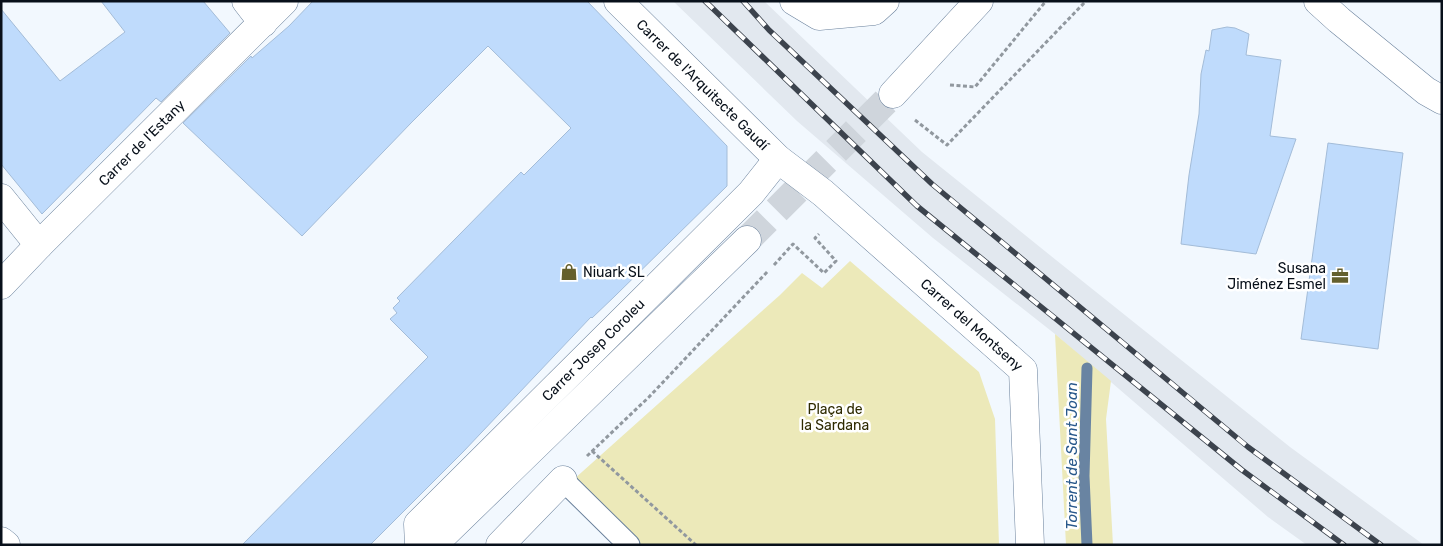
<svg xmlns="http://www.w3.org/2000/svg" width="1443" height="546" font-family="Rubik,sans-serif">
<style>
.built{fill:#e2e8ef}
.green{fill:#ece9b9}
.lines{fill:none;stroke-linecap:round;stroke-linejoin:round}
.stream{stroke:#6984a2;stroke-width:11}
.building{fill:#bfdbfc;stroke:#a3bcd8}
.tertiary-tunnel{stroke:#cfd5dc;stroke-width:28;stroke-dasharray:28 14;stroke-linecap:butt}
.service-casing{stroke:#6a819c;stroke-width:23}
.minor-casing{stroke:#6a819c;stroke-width:29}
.tertiary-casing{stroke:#6a819c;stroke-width:29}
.path{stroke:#91989f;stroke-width:3;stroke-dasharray:4 2.5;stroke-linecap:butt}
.service{stroke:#fff;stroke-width:21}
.minor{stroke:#fff;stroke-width:28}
.tertiary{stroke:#fff;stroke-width:28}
.rail-casing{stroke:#3c434d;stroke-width:5.5}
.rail{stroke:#fff;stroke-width:4;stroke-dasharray:11;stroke-linecap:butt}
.labels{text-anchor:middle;stroke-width:5;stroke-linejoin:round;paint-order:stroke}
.street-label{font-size:14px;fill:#08101a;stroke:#fff}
.poi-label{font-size:14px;fill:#08101a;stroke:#fff;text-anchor:end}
.park-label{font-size:14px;fill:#2e2a00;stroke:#fff}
.water-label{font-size:15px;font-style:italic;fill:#28588b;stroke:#fff}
</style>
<rect width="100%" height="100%" fill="#f2f8fe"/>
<!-- built -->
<path class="built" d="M673 1H764L922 152 1056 260 1290 447 1424 545H1307L1268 517 1055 334 933 238 797 121Z"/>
<!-- green -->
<g class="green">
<path d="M850 261 979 372 995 419 999 545H640L573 480 780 295 802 273 822 288Z"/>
<path d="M1055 334 1111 381 1106 419 1113 545H1066Z"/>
</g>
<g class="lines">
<!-- stream -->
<path class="stream" d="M1087 545 1084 476 1087 368"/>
</g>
<!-- building -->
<g class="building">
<path d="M101 1H203L230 33 161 102 156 98 42 214 1 164V9L60 81 125 32Z"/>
<path d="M313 1H587L727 146V186L615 296 592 318 591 317 463 452 370 545H242L428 357 390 319 397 313 393 308 400 301 397 298 521 172 524 175 571 128 488 46 411 123 302 236 183 123 251 56 252 58 289 26Z"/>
<path d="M1227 27 1235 28 1249 34 1246 55 1281 60 1270 136 1296 139 1256 254 1181 244 1189 175 1199 114 1201 74 1206 50 1209 51 1212 30Z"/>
<path d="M1328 143 1403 153 1378 349 1301 339Z"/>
</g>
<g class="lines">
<!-- tertiary-tunnel -->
<path class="tertiary-tunnel" d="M747 240 893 94"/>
<!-- service casing -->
<g class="service-casing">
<path id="service" d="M563 480 629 545"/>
</g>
<!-- minor casing -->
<g class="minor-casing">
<g id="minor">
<path d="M246 1 263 23"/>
<path id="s1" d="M618 1 778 159 823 193 1023 370 1030 545"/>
<path d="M794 1 819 16 874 11 885 1"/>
<path d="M1318 1 1339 20 1426 91 1442 100"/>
<path d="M1 198 39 245"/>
<path id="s2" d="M1 285 39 245 284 1"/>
<path d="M1 541 6 545"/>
<path id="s3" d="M419 545 418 524 751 193 778 159"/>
<path d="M500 545 563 480"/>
</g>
</g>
<!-- tertiary casing -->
<g class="tertiary-casing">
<g id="tertiary">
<path d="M893 94 979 1"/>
<path d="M433 545 747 240"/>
</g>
</g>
<!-- path -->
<g class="path">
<path d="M950 85 975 87 1046 1"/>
<path d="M915 120 947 145 1086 1"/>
<path d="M774 265 793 244 824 273 836 261 815 238 819 234"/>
<path d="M592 451 696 545"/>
<path d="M587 456 649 397 768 271"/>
</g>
<!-- service -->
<use href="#service" class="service"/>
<!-- minor -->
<use href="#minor" class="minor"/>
<!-- tertiary -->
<use href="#tertiary" class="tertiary"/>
<!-- rail casing -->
<g class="rail-casing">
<g id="rail">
<path d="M705 1 917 206 1242 470 1344 545"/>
<path d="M743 1 769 30 932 184 1248 447 1381 545"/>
</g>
</g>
<!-- rail -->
<use href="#rail" class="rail"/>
</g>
<!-- icons -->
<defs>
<g id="shop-bare" transform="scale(1.35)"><path d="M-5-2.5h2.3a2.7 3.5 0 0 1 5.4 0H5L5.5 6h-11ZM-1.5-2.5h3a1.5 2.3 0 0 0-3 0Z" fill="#645f2c" stroke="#fff" stroke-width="2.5" paint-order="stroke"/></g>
<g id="office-bare" transform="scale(1.35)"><path d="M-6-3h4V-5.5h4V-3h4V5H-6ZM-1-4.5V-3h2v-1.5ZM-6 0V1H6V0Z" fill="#645f2c" stroke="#fff" stroke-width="2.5" paint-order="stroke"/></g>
</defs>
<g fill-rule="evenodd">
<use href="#shop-bare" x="569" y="272"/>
<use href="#office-bare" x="1340" y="276"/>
</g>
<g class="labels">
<!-- street labels -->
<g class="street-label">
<text dy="5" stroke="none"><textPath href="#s1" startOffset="119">Carrer de l'Arquitecte Gaudí</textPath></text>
<text dy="5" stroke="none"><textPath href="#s2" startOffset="200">Carrer de l'Estany</textPath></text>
<text dy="5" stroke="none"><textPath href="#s1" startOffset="480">Carrer del Montseny</textPath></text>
<text dy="5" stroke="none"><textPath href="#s3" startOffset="268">Carrer Josep Coroleu</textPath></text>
</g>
<!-- poi labels -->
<g class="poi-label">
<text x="1326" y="273">Susana<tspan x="1326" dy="16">Jiménez Esmel</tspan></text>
<text x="583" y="277" text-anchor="start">Niuark SL</text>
</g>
<!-- park labels -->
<g class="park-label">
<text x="835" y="414">Plaça de<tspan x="835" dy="16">la Sardana</tspan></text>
</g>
<!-- water labels -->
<g class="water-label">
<text transform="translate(1072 456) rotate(-90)" y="5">Torrent de Sant Joan</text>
</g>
</g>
<!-- border -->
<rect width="1443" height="546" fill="none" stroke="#08101a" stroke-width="5"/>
</svg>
